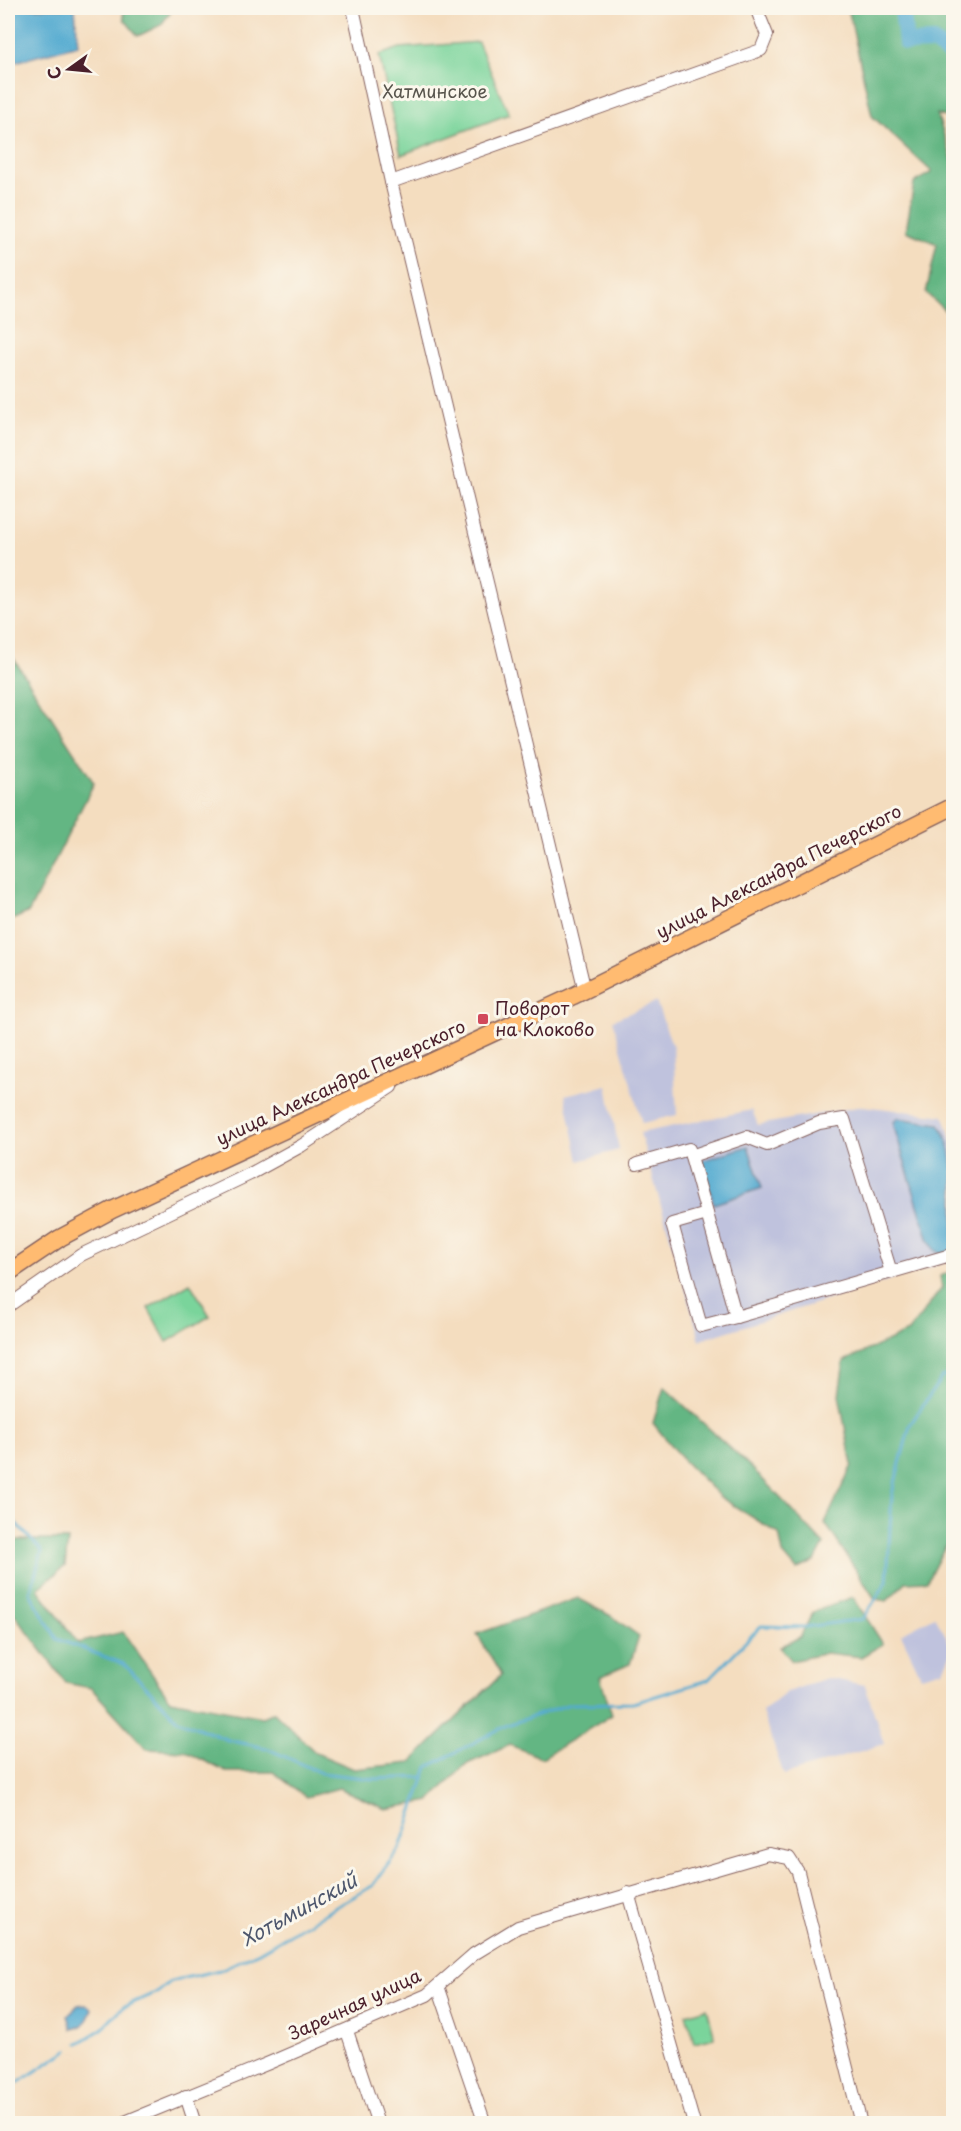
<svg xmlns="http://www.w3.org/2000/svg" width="961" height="2131" font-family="'Playpen Sans',sans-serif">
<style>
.industrial{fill:#bfc2dd}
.green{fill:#7ad49b;stroke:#627a63;stroke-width:1.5}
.forest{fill:#63b683;stroke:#566a57;stroke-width:1.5}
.water{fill:#53aad0;stroke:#4e647e;stroke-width:1.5}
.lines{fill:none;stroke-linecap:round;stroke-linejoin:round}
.stream{stroke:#53aad0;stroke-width:3}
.river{stroke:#53aad0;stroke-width:16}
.minor-casing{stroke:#86625f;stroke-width:14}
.major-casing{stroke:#86625f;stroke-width:19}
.minor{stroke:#fff;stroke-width:12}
.major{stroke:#ffbb71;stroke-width:16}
.poi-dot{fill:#d1495b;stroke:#fbf7ec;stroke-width:2}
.labels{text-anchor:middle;stroke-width:6;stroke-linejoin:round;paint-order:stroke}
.park-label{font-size:18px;fill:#58554d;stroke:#fbf7ec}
.street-label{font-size:18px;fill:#4a1f2b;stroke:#fbf7ec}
.poi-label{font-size:18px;fill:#4a1f2b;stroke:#fbf7ec;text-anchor:start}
.water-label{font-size:20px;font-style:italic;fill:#4e576d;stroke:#fbf7ec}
</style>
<rect width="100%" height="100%" fill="#fbf7ec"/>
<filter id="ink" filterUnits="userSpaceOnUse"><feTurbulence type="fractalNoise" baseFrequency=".0167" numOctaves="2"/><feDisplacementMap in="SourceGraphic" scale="12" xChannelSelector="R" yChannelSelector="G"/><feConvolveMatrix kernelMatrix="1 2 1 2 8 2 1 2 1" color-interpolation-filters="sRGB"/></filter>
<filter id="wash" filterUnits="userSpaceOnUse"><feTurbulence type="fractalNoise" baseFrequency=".008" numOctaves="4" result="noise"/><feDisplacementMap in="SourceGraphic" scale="24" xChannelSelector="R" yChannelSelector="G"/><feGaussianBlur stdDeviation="1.35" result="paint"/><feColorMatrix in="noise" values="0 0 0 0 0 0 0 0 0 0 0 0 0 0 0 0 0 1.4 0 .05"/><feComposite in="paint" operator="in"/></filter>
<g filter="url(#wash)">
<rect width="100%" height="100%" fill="#f4ddbf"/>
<!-- industrial -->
<g class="industrial">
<path d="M656 1002 673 1047 677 1115 642 1123 613 1020Z"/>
<path d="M607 1085 619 1150 579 1161 565 1095Z"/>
<path d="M863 1106 944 1116 953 1145V1260L700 1340 640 1133 752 1110 758 1125Z"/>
<path d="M935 1616 953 1649 943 1670 921 1676 901 1634Z"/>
<path d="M827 1678 865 1685 884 1744 784 1775 762 1712 787 1692Z"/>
</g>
<!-- green -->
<g class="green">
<path d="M478 42 509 114 401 155 379 55 400 48Z"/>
<path d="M190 1283 210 1316 167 1342 148 1308Z"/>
<path d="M707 2008 715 2038 694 2043 686 2014Z"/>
</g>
<!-- forest -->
<g class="forest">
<path d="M123 8H171L172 10 161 25 138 36 124 19Z"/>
<path d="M848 8H953V120L937 114 953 162V318L926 293 937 244 906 231 914 183 932 172 872 116Z"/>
<path d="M8 650 94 783 29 912 8 922Z"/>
<path d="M953 1271V1531L927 1581 906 1582 887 1601 875 1599 825 1523 852 1465 839 1395 844 1361 908 1332 942 1288 940 1276Z"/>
<path d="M664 1387 753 1469 824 1544 815 1561 797 1570 783 1554 779 1534 720 1497 680 1457 653 1423Z"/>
<path d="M8 1540H68L65 1566 38 1589 78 1643 123 1632 170 1700 262 1717 274 1712 316 1753 354 1769 410 1763 501 1675 477 1634 578 1598 611 1616 639 1636 630 1664 600 1677 612 1715 542 1758 510 1745 465 1765 430 1801 386 1809 339 1788 306 1797 273 1772H226L185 1751 147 1749 91 1688 66 1683 9 1607Z"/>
<path d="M853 1597 883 1644 861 1657 826 1653 792 1661 780 1647 800 1637 813 1612Z"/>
</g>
<!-- water -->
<g class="water">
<path d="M8 8H75L78 45 8 64Z"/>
<path d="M898 1118 939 1124C961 1154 953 1215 953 1251L943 1254 935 1251 928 1238 894 1127V1122Z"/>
<path d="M748 1146 762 1188 714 1204 701 1161Z"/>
<path d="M86 2004 92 2009C88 2021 84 2027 72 2029L68 2015 78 2005Z"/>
</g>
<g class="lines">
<!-- stream -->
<g class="stream">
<path d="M8 1515 42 1551 30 1593 57 1639 124 1664 178 1720 228 1740 266 1748 321 1773 373 1779 424 1777"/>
<path d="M79 2043 102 2029 123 2007 158 1992 171 1981 220 1970 259 1952 372 1886 400 1848 428 1767 507 1725 570 1704 633 1703 708 1680 761 1626 805 1627 863 1619 887 1581 892 1494 910 1425 941 1378 954 1372"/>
<path d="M8 2082H19L68 2050"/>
</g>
<!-- river -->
<path class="river" d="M902 8 906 43 933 42 954 57"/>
</g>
</g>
<g filter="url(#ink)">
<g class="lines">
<!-- minor casing -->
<g class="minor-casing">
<g id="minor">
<path d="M353 8 391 182 585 991"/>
<path d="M391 182 761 50 767 35 756 8"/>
<path d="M691 1156 747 1137 767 1145 819 1123 844 1119 891 1272"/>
<path d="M637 1164 689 1149 736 1317 954 1254"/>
<path d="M707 1214 672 1224 701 1326 736 1317"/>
<path d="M8 1306 81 1255 250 1174 301 1146 391 1087"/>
<path d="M628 1893 694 2124"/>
<path d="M438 1986 485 2124"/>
<path d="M347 2031 378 2124"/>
<path d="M186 2096 195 2124"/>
<path d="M120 2124 269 2063 427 1995 474 1954 518 1927 768 1854 789 1858 798 1872 861 2124"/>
</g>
</g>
<!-- major casing -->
<g class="major-casing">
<path id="major" d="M8 1273 60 1238 112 1210 573 996 954 806"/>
</g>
<!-- minor -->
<use href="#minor" class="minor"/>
<!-- major -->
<use href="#major" class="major"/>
</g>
</g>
<!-- markers -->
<rect class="poi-dot" x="477" y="1013" width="12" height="12" rx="3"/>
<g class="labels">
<!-- park labels -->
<g class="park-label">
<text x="435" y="98">Хатминское</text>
</g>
<!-- street labels -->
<g class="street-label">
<text transform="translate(779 872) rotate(-27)" y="6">улица Александра Печерского</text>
<text transform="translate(341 1083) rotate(-25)" y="6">улица Александра Печерского</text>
<text transform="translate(355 2005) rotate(-25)" y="6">Заречная улица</text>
</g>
<!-- poi labels -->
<g class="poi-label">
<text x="495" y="1015">Поворот<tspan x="495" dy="21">на Клоково</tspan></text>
</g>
<!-- water labels -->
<g class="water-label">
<text transform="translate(299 1910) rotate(-29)" y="7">Хотьминский</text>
</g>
</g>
<!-- margin -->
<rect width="961" height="2131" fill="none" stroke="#fbf7ec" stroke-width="30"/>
<!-- north arrow -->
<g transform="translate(69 69) rotate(255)" stroke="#fbf7ec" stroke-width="4.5" paint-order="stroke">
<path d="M0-4.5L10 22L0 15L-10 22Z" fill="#4a1f2b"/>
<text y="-9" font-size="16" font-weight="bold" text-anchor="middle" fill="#4a1f2b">С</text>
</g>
</svg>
